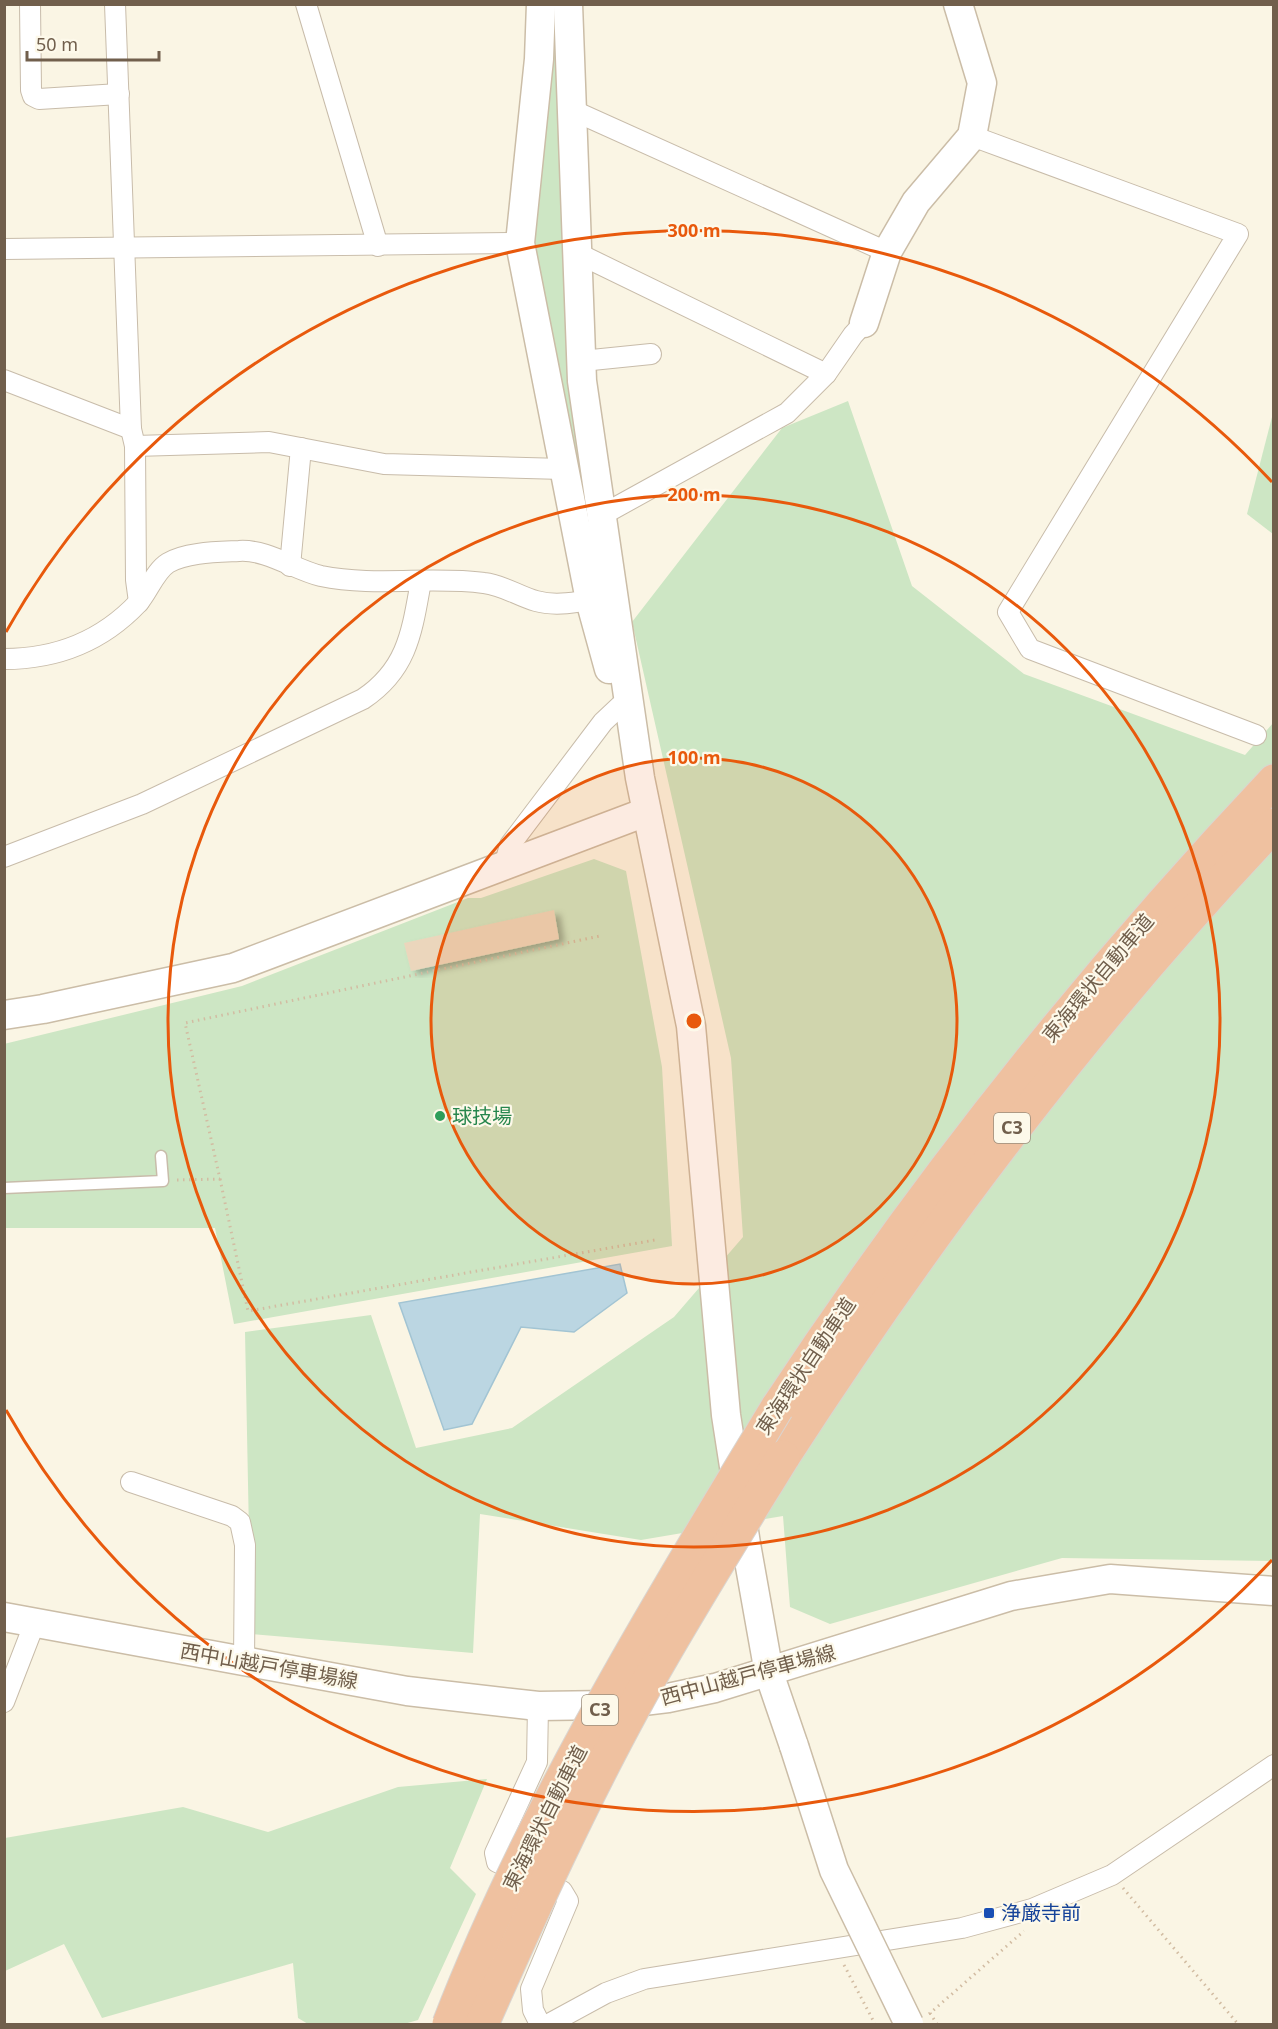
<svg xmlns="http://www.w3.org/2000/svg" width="1278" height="2029" font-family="'Noto Sans','Noto Sans JP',sans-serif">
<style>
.green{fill:#cde6c4}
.water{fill:#bbd6e2;stroke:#a2c4d3;stroke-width:1.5}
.building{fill:#ebd6bc;filter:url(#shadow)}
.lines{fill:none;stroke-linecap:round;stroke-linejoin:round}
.lane-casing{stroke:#c8bcaa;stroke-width:13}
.street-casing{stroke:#c8bcaa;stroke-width:22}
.secondary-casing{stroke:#cbbda7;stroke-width:31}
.highway-casing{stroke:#dad5d0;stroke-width:35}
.path{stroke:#d2bca2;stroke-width:3;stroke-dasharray:1.5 4.5;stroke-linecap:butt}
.lane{stroke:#fff;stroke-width:10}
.street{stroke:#fff;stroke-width:20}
.secondary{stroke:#fff;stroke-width:28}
.highway{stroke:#efc1a0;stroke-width:33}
.secondary-bridge-casing{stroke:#cbbda7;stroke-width:31;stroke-linecap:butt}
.highway-bridge-casing{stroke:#dad5d0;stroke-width:35;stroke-linecap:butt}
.secondary-bridge{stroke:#fff;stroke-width:28}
.highway-bridge{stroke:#efc1a0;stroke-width:33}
.ring{fill:none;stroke:#e8590c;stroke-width:3}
.leisure-dot{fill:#2e9e5b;stroke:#fdf9ea;stroke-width:2}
.transit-dot{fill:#1a4fb4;stroke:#fdf9ea;stroke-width:2}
.labels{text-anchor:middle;stroke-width:4.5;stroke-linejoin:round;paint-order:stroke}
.shield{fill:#fdf9ea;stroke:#9b8d7b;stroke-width:1.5}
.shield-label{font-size:18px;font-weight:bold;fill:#715f4c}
.street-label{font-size:20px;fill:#715f4c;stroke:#fdf9ea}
.leisure-label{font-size:20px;fill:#27864d;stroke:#fdf9ea;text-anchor:start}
.transit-label{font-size:20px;fill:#164399;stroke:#fdf9ea;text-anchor:start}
.centre{fill:#e8590c;stroke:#fdf9ea;stroke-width:3}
.ring-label{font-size:18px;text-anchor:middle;font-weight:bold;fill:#e8590c;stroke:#fdf9ea;stroke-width:4.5;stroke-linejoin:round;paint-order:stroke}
</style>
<defs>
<filter id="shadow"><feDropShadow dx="6" dy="4" stdDeviation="3" flood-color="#0004"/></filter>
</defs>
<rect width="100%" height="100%" fill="#faf5e4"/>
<!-- green -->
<g class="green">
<path d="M553 5 617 671 534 256 533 197Z"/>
<path d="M848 401 912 586 1024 674 1245 755 1273 723V1561L1062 1558 830 1624 790 1607 783 1516 641 1540 480 1514 473 1653 251 1634 245 1332 371 1315 416 1448 512 1428 674 1317 743 1237 731 1058 632 622 782 428Z"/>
<path d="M1273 413V534L1247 514Z"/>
<path d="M594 859 626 871 662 1067 672 1246 234 1324 215 1228H5L4 1044 242 986 468 898H481Z"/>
<path d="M487 1779 450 1868 476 1894 418 2020 404 2024H308L298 2018 293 1963 102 2018 64 1944 5 1971V1838L183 1807 268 1832 398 1787Z"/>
</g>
<!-- water -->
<path class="water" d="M620 1264 627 1293 574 1332 521 1327 472 1424 444 1430 399 1303Z"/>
<!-- building -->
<path class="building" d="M554 910 559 939 411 971 404 943Z"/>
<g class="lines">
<!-- lane casing -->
<g class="lane-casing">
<path id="lane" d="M4 1188 163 1181 161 1156"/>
</g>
<!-- street casing -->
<g class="street-casing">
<g id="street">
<path d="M30 4 31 90 33 96 39 99 119 94"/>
<path d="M115 4 131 429 135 446 136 580 139 602"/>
<path d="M306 4 378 246"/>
<path d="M572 110 887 252"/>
<path d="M972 136 1238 234 1008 612 1030 649 1256 735"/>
<path d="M4 249 520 243"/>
<path d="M577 253 826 374"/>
<path d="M582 361 651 354"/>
<path d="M4 380 131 429"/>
<path d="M135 446 269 442 384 464 563 469"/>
<path d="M602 515 787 413 826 374 853 335 864 323"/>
<path d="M290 566 301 448"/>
<path d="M4 659C57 659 102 641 138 603 148 592 155 571 168 563 186 552 218 552 239 551 267 549 295 570 321 576 375 587 431 576 484 583 503 585 518 596 536 601 554 606 571 603 590 600"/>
<path d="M4 857 142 804 363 699C408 669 412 631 421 581"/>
<path d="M505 863 510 845 603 722 620 706"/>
<path d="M131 1482 232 1516 240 1522 245 1545 244 1662"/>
<path d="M4 1702 35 1622"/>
<path d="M538 1706 537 1762 495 1853 497 1862 562 1891 568 1901 531 1989 533 2010 540 2024"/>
<path d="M549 2024 606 1993 644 1979 962 1928 1032 1909 1112 1875 1274 1765"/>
</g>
</g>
<!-- secondary casing -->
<g class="secondary-casing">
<g id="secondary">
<path d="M541 4 539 59 520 243 590 600 609 669"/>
<path d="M568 4 582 381 640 778 691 1026 726 1415 746 1544 769 1673 794 1746"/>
<path d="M864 323 887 252 916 202 972 136 982 83 958 4"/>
<path d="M4 1015 43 1009 233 968 646 812"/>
<path d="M4 1617 407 1691 538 1706 610 1705 668 1698 715 1688 1011 1596 1110 1579 1274 1591"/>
</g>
</g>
<!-- highway casing -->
<g class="highway-casing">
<g id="highway">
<path d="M777 1408C924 1185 1090 976 1274 781"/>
<path d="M783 1457C930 1230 1088 1021 1274 825"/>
</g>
</g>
<!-- path -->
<g class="path">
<path d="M220 1179 248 1311 655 1240"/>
<path d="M177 1180 220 1179 185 1023 600 936"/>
<path d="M1123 1888 1238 2024"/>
<path d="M844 1965 875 2024"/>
<path d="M930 2013 937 2024"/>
<path d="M929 2014 1024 1931"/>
</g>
<!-- lane -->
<use href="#lane" class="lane"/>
<!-- street -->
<use href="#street" class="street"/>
<!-- secondary -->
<use href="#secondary" class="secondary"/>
<!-- highway -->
<use href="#highway" class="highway"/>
<!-- secondary-bridge casing -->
<g class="secondary-bridge-casing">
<path id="secondary-bridge" d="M794 1746 834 1870 909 2024"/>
</g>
<!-- highway-bridge casing -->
<g class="highway-bridge-casing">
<g id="highway-bridge">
<path d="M449 2024C533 1807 657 1607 777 1408"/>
<path d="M482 2024C531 1913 582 1801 641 1694 686 1613 735 1535 783 1457"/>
</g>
</g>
<!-- secondary-bridge -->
<use href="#secondary-bridge" class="secondary-bridge"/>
<!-- highway-bridge -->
<use href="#highway-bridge" class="highway-bridge"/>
</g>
<!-- distance rings -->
<circle cx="694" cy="1021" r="263" fill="#e8590c" fill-opacity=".12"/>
<g class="ring">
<circle cx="694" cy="1021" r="263"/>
<circle cx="694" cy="1021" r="526"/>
<path d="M1272 1560A790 790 0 0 1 6 1410M6 632A790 790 0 0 1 1272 482"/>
</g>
<!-- markers -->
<circle class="leisure-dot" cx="440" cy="1116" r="6"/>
<rect class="transit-dot" x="983" y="1907" width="12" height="12" rx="3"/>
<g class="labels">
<!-- shield labels -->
<g class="shield">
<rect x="994" y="1113" width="36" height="30" rx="4.5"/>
<rect x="582" y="1695" width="36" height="30" rx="4.5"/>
</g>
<g class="shield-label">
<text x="1012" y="1134">C3</text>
<text x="600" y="1716">C3</text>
</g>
<!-- street labels -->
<g class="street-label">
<text transform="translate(1098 978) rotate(-50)" y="7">東海環状自動車道</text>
<text transform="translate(806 1366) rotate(-56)" y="7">東海環状自動車道</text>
<text transform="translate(269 1666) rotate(10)" y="7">西中山越戸停車場線</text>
<text transform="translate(748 1675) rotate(-15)" y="7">西中山越戸停車場線</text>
<text transform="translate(545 1818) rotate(-63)" y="7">東海環状自動車道</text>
</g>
<!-- leisure labels -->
<g class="leisure-label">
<text x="452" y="1123">球技場</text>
</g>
<!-- transit labels -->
<g class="transit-label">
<text x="1001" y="1920">浄厳寺前</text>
</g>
</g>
<circle cx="694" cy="1021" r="9" class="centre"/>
<g class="ring-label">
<text x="694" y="237">300 m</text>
<text x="694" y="501">200 m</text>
<text x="694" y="764">100 m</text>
</g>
<!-- border -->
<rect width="1278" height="2029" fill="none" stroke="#715f4c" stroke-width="12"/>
<!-- scale -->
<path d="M27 51v9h132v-9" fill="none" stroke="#715f4c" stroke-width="3"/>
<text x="36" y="51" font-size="18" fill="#715f4c" stroke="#fdf9ea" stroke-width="4.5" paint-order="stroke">50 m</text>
</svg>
